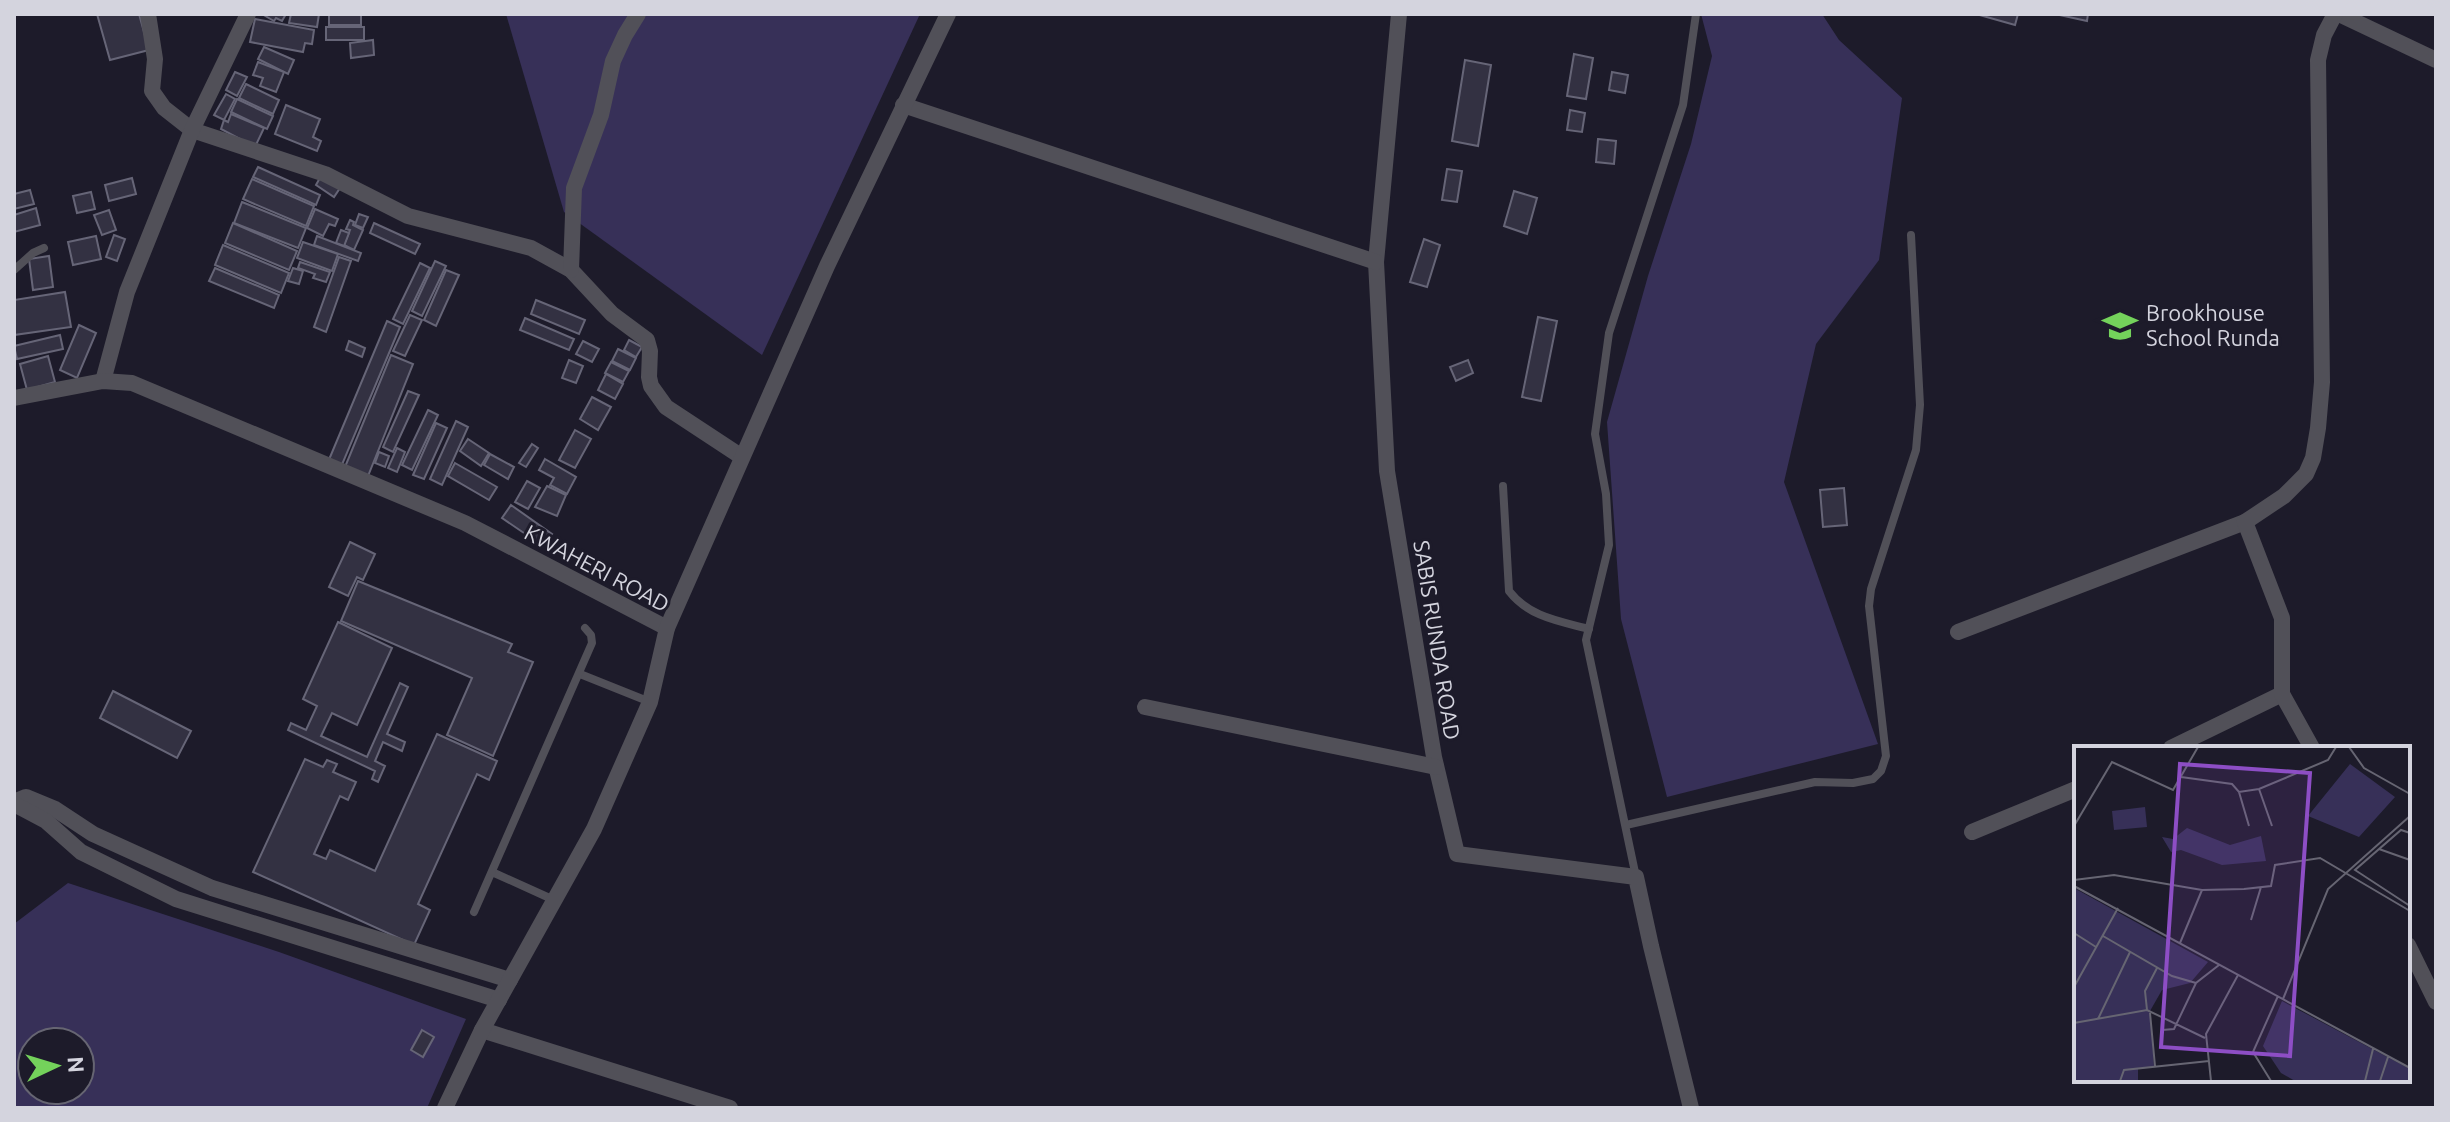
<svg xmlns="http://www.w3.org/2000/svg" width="2450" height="1122" font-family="Ubuntu,sans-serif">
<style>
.green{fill:#373058;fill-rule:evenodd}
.building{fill:#333142;stroke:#666577;stroke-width:2}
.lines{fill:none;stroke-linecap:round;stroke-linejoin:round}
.lane{stroke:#515058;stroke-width:8}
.street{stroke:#515058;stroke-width:16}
.labels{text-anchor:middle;stroke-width:6;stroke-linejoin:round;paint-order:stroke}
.poi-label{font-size:22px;fill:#d4d4de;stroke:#1d1b2a;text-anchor:start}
.street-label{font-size:22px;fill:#d4d4de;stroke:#1d1b2a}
.inset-road{fill:none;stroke:#666572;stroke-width:2}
.view{fill:#8d4ec5;fill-opacity:0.15;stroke:#8d4ec5;stroke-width:4}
.inset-edge{fill:none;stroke:#d4d4de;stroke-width:4}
</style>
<rect width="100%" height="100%" fill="#1d1b2a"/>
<!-- green -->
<g class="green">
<path d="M506 14H920L762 355 564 212Z"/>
<path d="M1701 14H1822L1839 40 1902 98 1879 260 1816 344 1784 482 1878 744 1667 797 1621 619 1607 422 1648 276 1691 144 1712 56Z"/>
<path d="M68 883 279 952 466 1019 427 1108H14V924ZM32 1042H80V1090H32Z"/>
</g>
<!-- building -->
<g class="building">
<path d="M97 14H139L149 50 110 60Z"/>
<path d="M262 14H286L282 21 276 18 274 21Z"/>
<path d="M291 14H319L317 27 289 23Z"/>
<rect x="329" y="14" width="32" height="11"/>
<path d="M1976 14H2018L2015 25Z"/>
<path d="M2055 14H2088L2087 21Z"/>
<path d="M255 19 314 30 312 44 305 43 303 52 250 42Z"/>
<rect x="326" y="27" width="38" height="13"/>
<path d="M373 40 374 55 351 58 350 43Z"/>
<path d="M264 47 294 60 288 74 258 59Z"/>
<path d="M1574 54 1593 58 1586 99 1567 96Z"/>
<path d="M1465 60 1491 65 1478 146 1452 141Z"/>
<path d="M258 62 284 72 276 92 260 86 263 78 253 75Z"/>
<path d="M235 72 247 77 237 96 226 90Z"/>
<path d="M1612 72 1628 75 1625 93 1609 90Z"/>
<path d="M246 84 279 100 273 114 239 98Z"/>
<path d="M226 94 235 99 224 120 214 115Z"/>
<path d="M237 99 273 116 267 129 231 112Z"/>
<path d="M286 105 320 119 313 137 321 141 317 151 275 134Z"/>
<path d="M1570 110 1585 113 1582 132 1567 130Z"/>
<path d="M231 114 264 128 255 147 221 129 224 120 228 122Z"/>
<path d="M1598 139 1616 141 1614 164 1596 162Z"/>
<path d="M258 167 320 195 316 205 253 177Z"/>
<path d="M1447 169 1462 171 1457 202 1442 200Z"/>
<path d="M321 176 340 188 334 197 316 185Z"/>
<path d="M132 178 136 194 109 201 105 185Z"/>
<path d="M252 179 314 206 306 226 243 199Z"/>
<path d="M30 190 34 204 14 209V194Z"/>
<path d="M1514 191 1537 198 1527 234 1504 226Z"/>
<path d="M91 192 95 209 77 213 73 196Z"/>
<path d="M242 202 306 228 298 248 234 223Z"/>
<path d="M36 208 40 225 14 232V215Z"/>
<path d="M315 209 338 219 335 226 329 224 323 236 307 228Z"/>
<path d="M109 210 116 230 102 235 94 215Z"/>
<path d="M359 214 368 217 363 228 355 225Z"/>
<path d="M350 220 354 222 353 225 363 230 354 250 344 245 350 230 346 229Z"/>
<path d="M233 223 297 251 289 270 225 243Z"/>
<path d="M374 223 420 244 415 254 370 233Z"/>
<path d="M341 230 349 233 344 246 336 243Z"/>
<path d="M114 235 125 239 117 261 106 257Z"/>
<path d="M96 236 101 259 73 265 68 242Z"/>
<path d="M317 236 361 253 358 261 314 245Z"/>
<path d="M1424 239 1440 245 1427 287 1410 282Z"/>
<path d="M303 242 338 254 332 271 297 258Z"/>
<path d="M223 245 289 273 281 293 215 265Z"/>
<path d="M49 256 53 287 33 290 29 259Z"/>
<path d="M339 257 351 261 326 332 314 327Z"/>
<path d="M435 261 446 266 422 316 412 311Z"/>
<path d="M300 262 330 272 326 282 313 278 315 274 298 268Z"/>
<path d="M420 263 430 268 403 324 393 319Z"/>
<path d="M215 268 279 295 274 308 209 281Z"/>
<path d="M293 268 303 271 299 284 288 281Z"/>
<path d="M446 270 459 275 436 326 424 320Z"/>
<path d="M65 292 71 327 14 335V300Z"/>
<path d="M536 300 585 320 579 334 531 314Z"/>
<path d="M410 315 422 320 405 356 393 351Z"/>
<path d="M1538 317 1557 321 1541 401 1522 397Z"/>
<path d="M525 318 574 339 569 350 520 330Z"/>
<path d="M387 321 400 327 341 467 328 462Z"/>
<path d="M79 325 96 333 77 378 60 370Z"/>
<path d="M60 335 63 349 17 359 14 346Z"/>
<path d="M629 340 642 347 636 357 624 350Z"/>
<path d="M349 341 365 348 362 357 346 350Z"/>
<path d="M583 341 599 349 592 362 576 354Z"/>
<path d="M618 349 636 358 630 370 612 361Z"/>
<path d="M391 355 413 364 368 476 345 467Z"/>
<path d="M48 356 55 382 27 390 20 364Z"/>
<path d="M569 360 583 366 576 383 562 378Z"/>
<path d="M1468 360 1473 373 1456 381 1450 367Z"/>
<path d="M611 362 629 371 623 382 605 373Z"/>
<path d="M606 374 623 384 615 399 598 390Z"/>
<path d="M408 391 419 395 393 452 383 447Z"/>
<path d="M592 397 611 407 598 430 580 419Z"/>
<path d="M428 410 438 415 412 470 402 465Z"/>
<path d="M456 421 468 427 442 485 430 479Z"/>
<path d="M436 423 447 428 424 479 413 475Z"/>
<path d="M575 430 591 439 575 468 559 460Z"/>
<path d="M468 439 489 453 481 466 460 451Z"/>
<path d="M532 444 538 448 526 467 519 463Z"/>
<path d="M397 448 405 452 397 472 388 468Z"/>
<path d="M379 452 389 456 385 467 375 463Z"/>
<path d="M490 454 514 467 508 479 484 465Z"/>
<path d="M545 459 576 477 567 494 550 485 554 478 539 470Z"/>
<path d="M455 463 497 487 489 500 448 476Z"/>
<path d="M527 481 540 488 528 509 515 502Z"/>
<path d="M547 486 566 495 557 516 535 507Z"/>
<path d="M1844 488 1847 525 1823 527 1820 490Z"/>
<path d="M511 505 552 534 543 546 502 518Z"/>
<path d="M350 542 375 554 363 580 357 577 348 596 329 587Z"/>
<path d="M358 581 512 644 508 652 533 662 493 756 447 735 472 678 341 621Z"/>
<path d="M338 622 392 648 357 725 332 713 321 736 367 757 400 683 408 687 387 734 405 742 402 751 383 742 375 761 385 766 378 782 372 779 375 771 288 730 291 723 306 730 317 706 303 699Z"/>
<path d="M113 691 191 731 177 758 100 718Z"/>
<path d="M437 734 497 761 489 780 477 774 418 904 430 910 414 945 253 872 305 759 323 767 327 760 337 764 333 772 356 782 348 800 340 796 314 854 326 859 330 850 375 871Z"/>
<path d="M422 1030 434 1037 423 1057 411 1050Z"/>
</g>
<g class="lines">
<!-- lane -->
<g class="lane">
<path d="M14 270 33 253 44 248"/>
<path d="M1503 486 1509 591C1529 617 1559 621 1589 629"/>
<path d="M580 674 650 702"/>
<path d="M1626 825 1815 782 1853 783 1873 779 1881 771 1886 756 1869 606 1871 589 1916 450 1920 405 1911 235"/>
<path d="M492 872 554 900"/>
<path d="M1636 877 1586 640 1609 545 1606 494 1595 434 1609 333 1683 105 1696 14"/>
<path d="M474 912 592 643 591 635 585 628"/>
</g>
<!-- street -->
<g class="street">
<path d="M148 14 155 59 152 91 164 108 192 130 325 174 408 216 531 248 571 270 612 314 647 340 650 351 649 377 651 386 666 407 742 457"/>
<path d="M1399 14 1376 262 1387 471 1434 757 1457 854 1636 877 1651 946 1691 1108"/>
<path d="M2339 14 2436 60"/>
<path d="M903 105 1376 262"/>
<path d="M571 270 574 188 601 115 613 61 625 35 638 14"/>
<path d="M103 381 127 292 192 130 248 14"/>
<path d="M14 398 103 381 132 383 465 523 667 628"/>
<path d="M1958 632 2245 522"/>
<path d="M1145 707 1436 767"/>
<path d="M2171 748 2282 694"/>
<path d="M2312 748 2282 694V618L2245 522 2284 496 2306 474 2313 458 2318 428 2322 382 2318 60 2324 35 2335 14"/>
<path d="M14 802 26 797 55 809 93 834 212 888 510 980"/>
<path d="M14 804 46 821 81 852 176 899 499 1000"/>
<path d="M1972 832 2076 789"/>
<path d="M2408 945 2436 1002"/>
<path d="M482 1030 730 1108"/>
<path d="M445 1108 482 1030 594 829 650 702 667 628 827 266 948 14"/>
</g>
</g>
<!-- icons -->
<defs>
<g id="school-bare" transform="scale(2.76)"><path d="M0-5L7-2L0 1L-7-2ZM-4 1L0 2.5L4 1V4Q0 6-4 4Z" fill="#74d25b" stroke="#1d1b2a" stroke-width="2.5" paint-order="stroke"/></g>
</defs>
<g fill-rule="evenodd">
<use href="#school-bare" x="2120" y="326"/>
</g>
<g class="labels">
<!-- poi labels -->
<g class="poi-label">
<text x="2146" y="321">Brookhouse<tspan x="2146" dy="25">School Runda</tspan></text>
</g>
<!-- street labels -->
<g class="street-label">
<text transform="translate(597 568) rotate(28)" y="8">KWAHERI ROAD</text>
<text transform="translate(1437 640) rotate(81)" y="8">SABIS RUNDA ROAD</text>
</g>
</g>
<!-- overview -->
<g transform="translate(2074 746)">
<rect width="336" height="336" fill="#1d1b2a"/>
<path d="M276 18 321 51 285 91 234 70ZM71 61 73 81 40 84 38 65ZM113 82 156 99 187 90 192 115 148 119 107 104 97 106 88 91 99 93ZM0 142 134 216 116 237 88 244 76 265 80 321 64 322V335H0ZM208 255 336 323V335H221L207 327 189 300Z" fill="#373058"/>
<path class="inset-road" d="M275 1 290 22 336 48M107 31 158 38 165 46 185 43 254 14 262 1M185 43 198 80M165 46 175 80M0 80 38 16 99 44 124 1M336 87 327 84 281 124 336 160M305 103 336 114M0 134 40 129 128 144 170 143 197 140 201 119 246 112 336 165M0 140 336 322M177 174 187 141M0 187 22 201M29 190 98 230 122 237M106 197 128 144M0 241 44 162M209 253 254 143 336 70M73 264 71 245 83 222M76 267 81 320M24 273 56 206M0 277 73 264 131 292M88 284 100 283 122 237 145 219M179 306 204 250M179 306 197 335M46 335 50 324 135 315M137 335 132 288 164 229M291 335 299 303M306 335 314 311"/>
<path class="view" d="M106 18 236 27 216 310 87 301Z"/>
<rect width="336" height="336" class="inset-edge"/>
</g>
<!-- border -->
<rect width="2450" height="1122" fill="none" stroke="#d4d4de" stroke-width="32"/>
<!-- north arrow -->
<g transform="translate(56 1066) rotate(86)"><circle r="38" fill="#1d1b2a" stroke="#666572" stroke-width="2"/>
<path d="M0-6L14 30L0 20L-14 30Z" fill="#74d25b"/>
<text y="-12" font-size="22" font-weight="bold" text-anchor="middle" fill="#d4d4de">N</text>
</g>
</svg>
